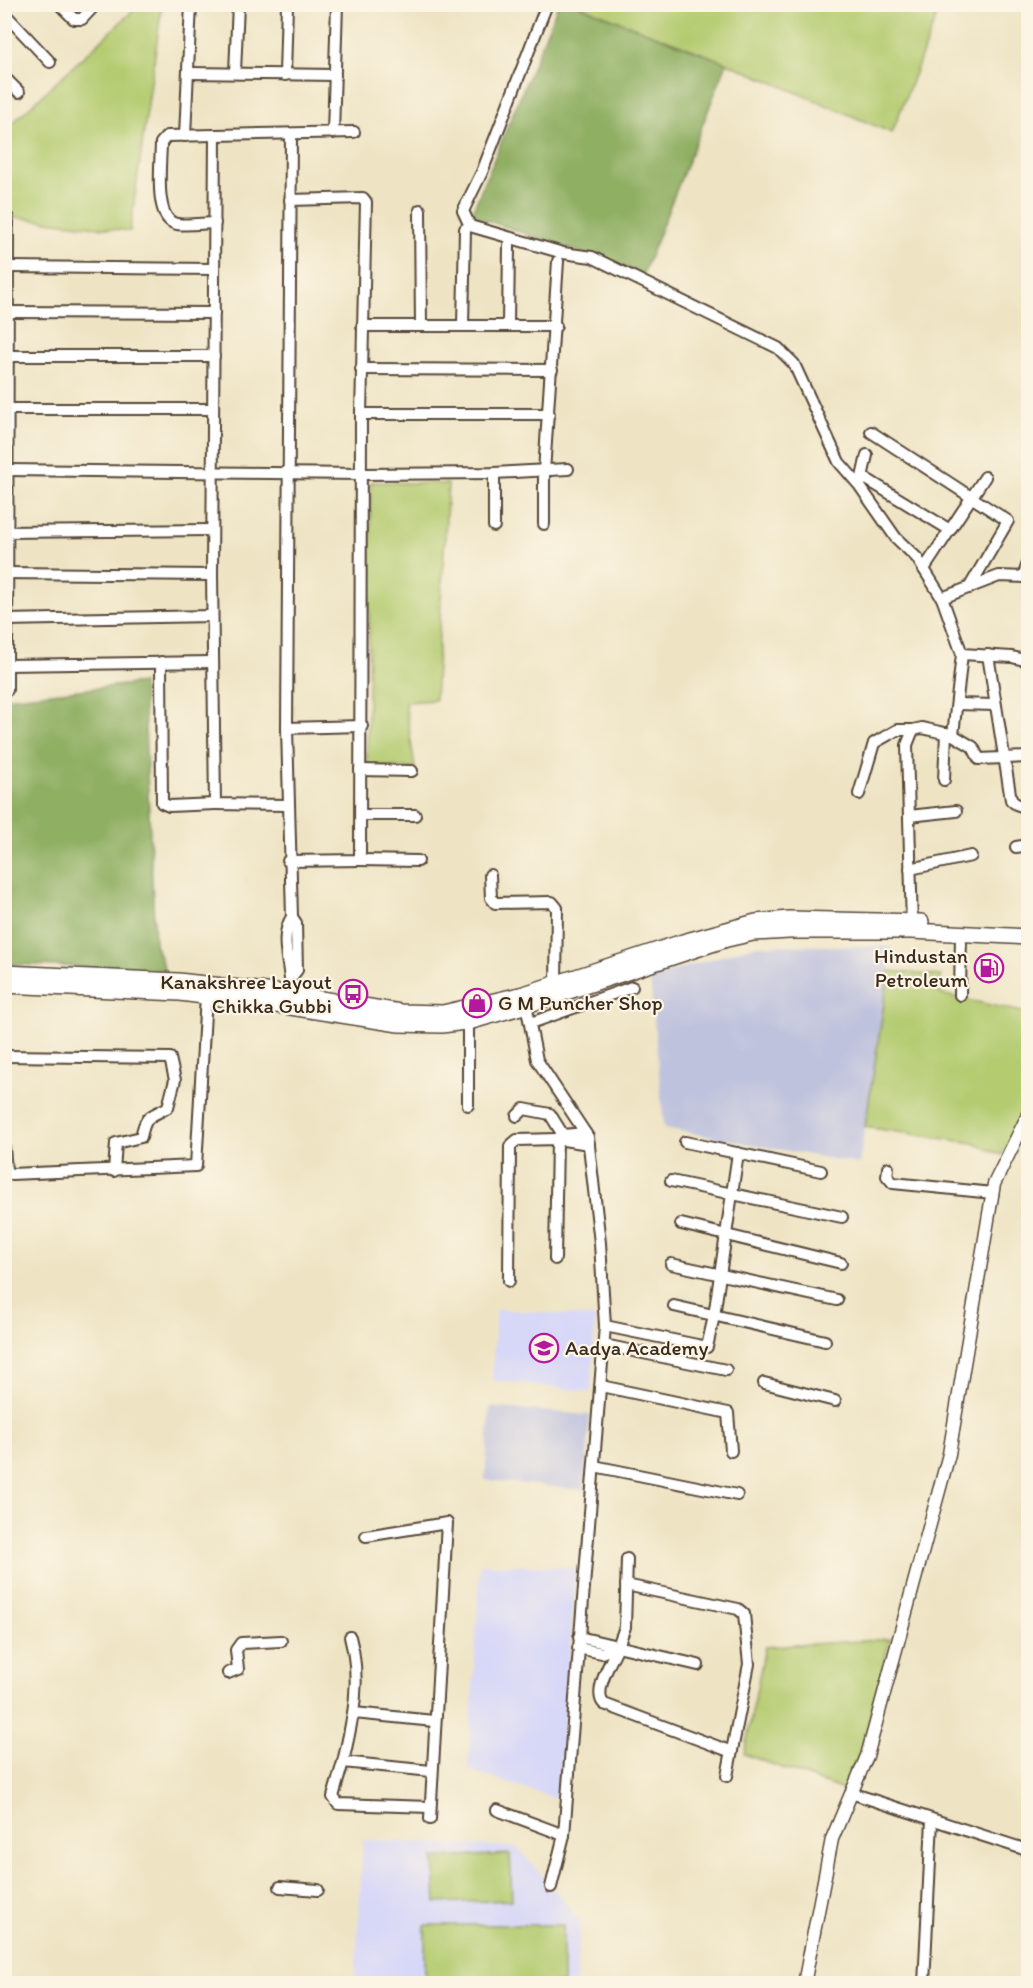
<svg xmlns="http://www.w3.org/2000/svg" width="1033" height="1988" font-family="Itim,sans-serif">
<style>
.built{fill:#d7d7f8}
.industrial{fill:#bfc2dd}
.green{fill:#b4cb70;stroke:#787a47;stroke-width:1.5}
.forest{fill:#8faf62;stroke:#656c40;stroke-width:1.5}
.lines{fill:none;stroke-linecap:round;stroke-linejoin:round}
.minor-casing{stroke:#564637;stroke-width:14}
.tertiary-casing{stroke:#564637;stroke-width:15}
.primary-casing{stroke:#564637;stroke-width:18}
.minor{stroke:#fff;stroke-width:10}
.tertiary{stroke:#fff;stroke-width:12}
.primary{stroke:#fff;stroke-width:15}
.labels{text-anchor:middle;stroke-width:4.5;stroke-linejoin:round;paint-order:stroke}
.poi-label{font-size:21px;fill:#3b2a1e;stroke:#fcf5e5;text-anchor:end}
</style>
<rect width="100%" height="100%" fill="#fcf5e5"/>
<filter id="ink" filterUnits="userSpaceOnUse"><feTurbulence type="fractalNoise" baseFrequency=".0167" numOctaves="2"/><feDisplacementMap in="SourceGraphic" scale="12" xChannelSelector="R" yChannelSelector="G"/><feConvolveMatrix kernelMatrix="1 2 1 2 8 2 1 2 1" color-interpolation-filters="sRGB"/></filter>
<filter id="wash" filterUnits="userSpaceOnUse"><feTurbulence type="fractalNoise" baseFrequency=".008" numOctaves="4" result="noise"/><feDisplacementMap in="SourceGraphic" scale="24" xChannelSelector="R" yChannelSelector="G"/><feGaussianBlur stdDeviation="1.35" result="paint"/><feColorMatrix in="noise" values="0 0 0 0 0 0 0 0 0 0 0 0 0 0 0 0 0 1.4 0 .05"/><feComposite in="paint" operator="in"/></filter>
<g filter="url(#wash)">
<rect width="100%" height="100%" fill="#eee4c4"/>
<!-- built -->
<g class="built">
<path d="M496 1309 595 1317 591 1392 492 1380Z"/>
<path d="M480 1564 576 1568 558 1799 468 1770Z"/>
<path d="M363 1840 517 1847 580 1920 576 1983 355 1984Z"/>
</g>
<!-- industrial -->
<g class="industrial">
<path d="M757 945 892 947 859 1164 664 1128 650 978Z"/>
<path d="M490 1407 590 1415 584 1490 485 1480Z"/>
</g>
<!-- green -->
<g class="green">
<path d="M139 5H162L130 231 5 216V130Z"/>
<path d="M577 5H941L892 133 727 63Z"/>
<path d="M371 482 448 484 435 700 405 702 415 768 367 766Z"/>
<path d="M889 971 941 976 940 994 1028 1013V1102L1002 1155 973 1143 865 1127Z"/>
<path d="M890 1639 860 1754 846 1791 744 1754 765 1647Z"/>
<path d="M510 1854 512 1900 436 1903 434 1858Z"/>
<rect x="425" y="1925" width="138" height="58"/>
</g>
<!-- forest -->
<g class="forest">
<path d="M558 5H577L727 63 643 274 471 215Z"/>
<path d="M143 683 155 944 165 970 5 964V698Z"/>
</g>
</g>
<g filter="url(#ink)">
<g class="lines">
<!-- minor casing -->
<g class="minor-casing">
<g id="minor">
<path d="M59 4 74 19H82L96 4"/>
<path d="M547 4 482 172 463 211 470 226 563 253 592 257 778 348 794 364 839 462 859 485 896 538 917 558 942 598 999 576 1028 577"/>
<path d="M4 13 50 62"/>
<path d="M235 72 238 4"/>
<path d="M188 73 335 75"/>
<path d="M285 75 287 4"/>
<path d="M4 77 19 92"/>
<path d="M333 133 337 4"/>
<path d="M291 134 287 728 292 917"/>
<path d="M185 136 191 4"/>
<path d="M215 136 212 575 215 804 287 805"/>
<path d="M420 210 421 326"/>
<path d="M215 223C203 223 189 226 177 224 153 221 161 161 161 143L167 136 354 132"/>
<path d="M8 267 214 269"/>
<path d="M8 312 214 313"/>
<path d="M362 326H556"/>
<path d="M463 326 465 229"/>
<path d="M508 326 509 245"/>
<path d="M8 356H214"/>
<path d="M361 369 552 370"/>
<path d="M8 409H213"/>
<path d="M361 414H549"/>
<path d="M871 432 1008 521 969 588"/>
<path d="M7 470 361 474 494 473 568 469"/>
<path d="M494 473V526"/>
<path d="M863 477 950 530"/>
<path d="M861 482 867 455"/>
<path d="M544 524V472L558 261"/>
<path d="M4 532 212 530"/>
<path d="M924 569 985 477"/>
<path d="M4 573 212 575"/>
<path d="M1023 577 1028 563"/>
<path d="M4 620 212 616"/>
<path d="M962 654 1012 657 1028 661"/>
<path d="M988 655 1011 800 1016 804 1028 808"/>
<path d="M161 662 162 803 169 806 215 804"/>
<path d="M6 665 212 662"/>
<path d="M7 690 8 218"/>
<path d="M957 704 995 705"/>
<path d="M287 728 362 726"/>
<path d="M953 735 973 747 979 759 1028 757"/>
<path d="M360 770 412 771"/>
<path d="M944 780 946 733"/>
<path d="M859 794 874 743 897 730H913"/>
<path d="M361 815H415"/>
<path d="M909 816 956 811"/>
<path d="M1016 847 1028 845"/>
<path d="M360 860 418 861"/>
<path d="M288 861 360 860 361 414 366 202 363 198 290 200"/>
<path d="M910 869 971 856"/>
<path d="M490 875 491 898 495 903 552 902 557 908 556 984"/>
<path d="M912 927 907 745 913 730 922 728 953 735 962 654 942 598"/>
<path d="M960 995 961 934"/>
<path d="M287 998C288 992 290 985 290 979 288 959 280 934 292 917L296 923 297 970 290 979"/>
<path d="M525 999 537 1060 588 1137 600 1243 605 1326 564 1835 551 1887"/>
<path d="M468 1021V1105"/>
<path d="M531 1023 632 987"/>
<path d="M4 1056 170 1058 175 1080 168 1107C150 1118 146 1113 141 1137L116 1143 114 1171"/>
<path d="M517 1116 524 1109 550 1114 563 1135"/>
<path d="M585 1133 563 1135 557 1139 589 1144"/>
<path d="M685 1142 821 1171"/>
<path d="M4 1147 6 1171 11 1174 196 1166 206 996"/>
<path d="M888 1168 887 1176 893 1183 993 1193"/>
<path d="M671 1181 842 1217"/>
<path d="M681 1224 841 1263"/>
<path d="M671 1264 837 1300"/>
<path d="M509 1281 510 1146 517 1140 557 1139 555 1259"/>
<path d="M674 1306 825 1341"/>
<path d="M605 1326 707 1347 714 1316 738 1153"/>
<path d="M604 1345 726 1370"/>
<path d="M764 1383 835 1401"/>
<path d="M601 1386 728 1413 731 1451"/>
<path d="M594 1466 737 1495"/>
<path d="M366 1536 447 1523 430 1819"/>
<path d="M626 1585 738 1609 744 1614 749 1664 727 1776"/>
<path d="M350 1637C362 1679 353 1719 343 1762L431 1771"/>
<path d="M579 1637 698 1665"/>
<path d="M618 1646 625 1627 627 1559"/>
<path d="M578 1648 602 1653 618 1646C612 1660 592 1692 604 1704L732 1752"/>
<path d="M228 1673 238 1669 236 1650 241 1643 281 1641"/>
<path d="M354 1713 434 1721"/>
<path d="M343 1762 333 1797 338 1804 430 1807"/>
<path d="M851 1793 1024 1849"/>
<path d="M497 1810 564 1835"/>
<path d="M280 1887 318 1890"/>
<path d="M924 1984 932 1820"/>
</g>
</g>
<!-- tertiary casing -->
<g class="tertiary-casing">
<path id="tertiary" d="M804 1984 832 1839 867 1756 949 1454 994 1184 1028 1115"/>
</g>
<!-- primary casing -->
<g class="primary-casing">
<g id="primary">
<path d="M4 973 178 981 284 993 400 1012 443 1013 524 994 683 942 756 922 789 919 921 922"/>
<path d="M4 985 180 993 284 1006 399 1024 442 1025 472 1021 527 1005 727 939 753 933 789 931H912L1028 937"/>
</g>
</g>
<!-- minor -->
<use href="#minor" class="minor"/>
<!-- tertiary -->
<use href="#tertiary" class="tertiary"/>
<!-- primary -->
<use href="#primary" class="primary"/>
</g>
</g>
<!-- icons -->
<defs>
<g id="fuel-ring" transform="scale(1.5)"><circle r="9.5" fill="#fcf5e5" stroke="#b5179e" stroke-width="1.5"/><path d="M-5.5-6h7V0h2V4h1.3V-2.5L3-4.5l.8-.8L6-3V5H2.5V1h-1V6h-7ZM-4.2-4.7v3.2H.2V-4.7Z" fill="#b5179e"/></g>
<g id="bus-ring" transform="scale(1.5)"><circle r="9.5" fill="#fcf5e5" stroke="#b5179e" stroke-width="1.5"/><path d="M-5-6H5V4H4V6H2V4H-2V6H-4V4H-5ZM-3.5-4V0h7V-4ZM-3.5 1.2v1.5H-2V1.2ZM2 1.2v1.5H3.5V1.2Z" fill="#b5179e"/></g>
<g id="shop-ring" transform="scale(1.5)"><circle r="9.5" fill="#fcf5e5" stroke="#b5179e" stroke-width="1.5"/><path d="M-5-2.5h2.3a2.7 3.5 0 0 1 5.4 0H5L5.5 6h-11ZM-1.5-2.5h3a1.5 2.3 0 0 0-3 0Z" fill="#b5179e"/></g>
<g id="school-ring" transform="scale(1.5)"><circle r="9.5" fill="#fcf5e5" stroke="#b5179e" stroke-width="1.5"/><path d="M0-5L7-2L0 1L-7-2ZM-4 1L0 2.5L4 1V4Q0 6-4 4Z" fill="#b5179e"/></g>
</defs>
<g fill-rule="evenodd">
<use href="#fuel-ring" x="989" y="968"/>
<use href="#bus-ring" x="353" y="994"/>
<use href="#shop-ring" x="477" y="1003"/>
<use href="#school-ring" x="544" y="1348"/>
</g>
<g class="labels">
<!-- poi labels -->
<g class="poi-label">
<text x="968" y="963">Hindustan<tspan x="968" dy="24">Petroleum</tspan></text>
<text x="332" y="989">Kanakshree Layout<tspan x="332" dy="24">Chikka Gubbi</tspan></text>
<text x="498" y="1010" text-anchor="start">G M Puncher Shop</text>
<text x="565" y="1355" text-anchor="start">Aadya Academy</text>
</g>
</g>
<!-- margin -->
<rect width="1033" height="1988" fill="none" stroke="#fcf5e5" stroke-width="24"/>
</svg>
